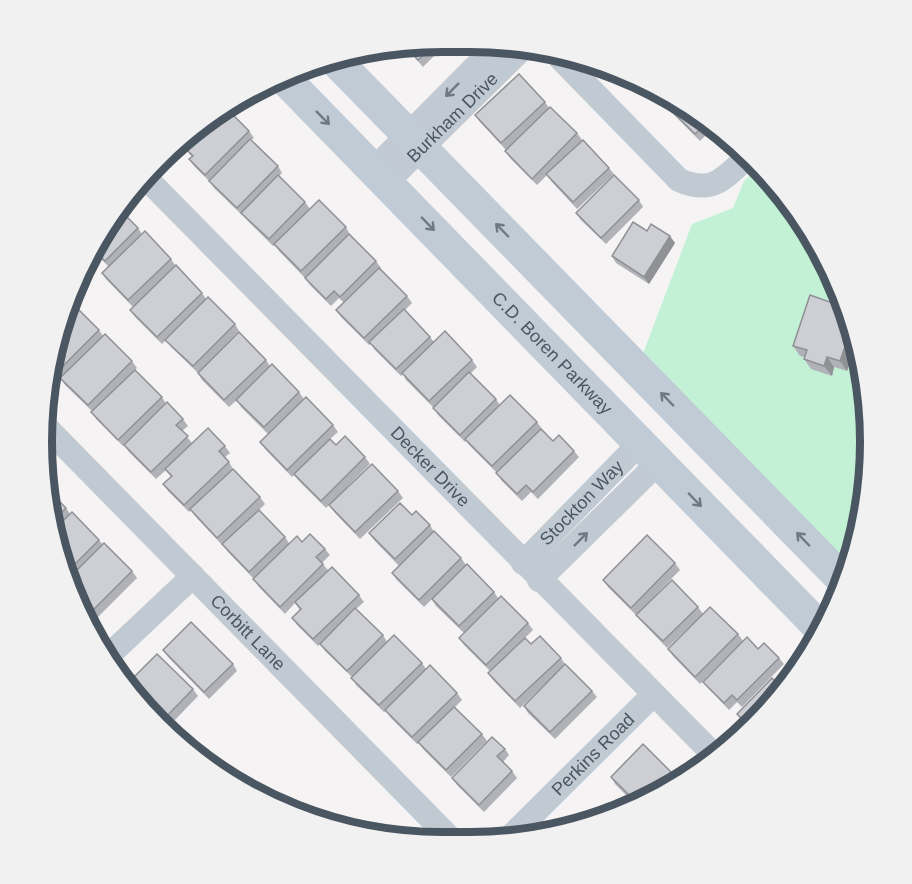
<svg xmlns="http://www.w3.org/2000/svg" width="912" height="884" font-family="Arial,sans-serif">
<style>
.green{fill:#c3f1d5}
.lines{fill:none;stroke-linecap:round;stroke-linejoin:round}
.street{stroke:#c1cad2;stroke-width:24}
.secondary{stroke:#c1cbd6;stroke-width:33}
.wall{fill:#b0b2b7}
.shaded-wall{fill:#909195}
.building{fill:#cdcfd5;stroke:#909195;stroke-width:1.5}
.oneway{stroke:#6e7983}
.oneway2{stroke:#6e7984}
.labels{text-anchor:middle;stroke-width:6;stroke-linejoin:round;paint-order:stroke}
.street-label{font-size:18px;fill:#4a5661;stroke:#fff}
.rim{fill:none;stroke:#4a5661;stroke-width:8}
</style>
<rect width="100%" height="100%" fill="#f5f3f3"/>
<!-- green -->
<path class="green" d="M758 168 787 198 829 265 856 338 869 415 867 494 849 570 641 359 692 224 733 208 744 181Z"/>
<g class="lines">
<!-- street -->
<g class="street">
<path d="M560 58 679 180C712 195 725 178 748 156"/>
<path d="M374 169 493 49"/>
<path id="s1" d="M144 176 716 757"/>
<path id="s2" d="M387 182 519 52"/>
<path id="s3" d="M44 425 452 840"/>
<path id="s4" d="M523 563 640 443"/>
<path d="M539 580 659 462"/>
<path d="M107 657 193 576"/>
<path id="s5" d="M508 839 653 695"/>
</g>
<!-- secondary -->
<g class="secondary">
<path d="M334 59 844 581"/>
<path id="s6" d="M282 76 822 630"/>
</g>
</g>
<!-- wall -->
<g class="wall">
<path d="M442 42 447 43 423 67 415 58 410 51 416 45Z"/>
<path d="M654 93 670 95 714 127 700 141 659 100Z"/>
<path d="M545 102 549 108 577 133 582 140 609 168 614 174 577 209 551 181 547 175 537 185 510 158 505 151 506 150 480 122 475 115Z"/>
<path d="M219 110 249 131 254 138 251 140 278 166 282 173 279 176 305 202 310 209 346 227 350 235 376 261 381 268H380L407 296 412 303 405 310 430 337 434 342 472 360 477 367 470 374 496 399 500 405 537 422 542 429 553 441 574 451 579 457 538 499 531 492 522 501 501 480 497 473 470 446 466 441 465 442 438 415 434 408 406 380 403 374 401 376 374 349 371 343 369 345 341 317 336 310 344 303 339 298 331 306 310 285 305 278 279 251 275 245 273 246 246 219 242 214V215L214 188 210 182 194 166 189 159 192 157 181 144 178 148 177 147Z"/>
<path d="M639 200 643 207 606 244 581 220 576 213Z"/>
<path d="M138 228 142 234 171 259 175 265 202 293 206 299 235 324 239 331 210 361 266 360 270 366 299 392 304 399 333 425 338 432 330 439 336 445 365 457 370 464 347 487 398 491 403 498 360 539 334 512 329 505 326 508 299 481 294 475 292 477 265 449 260 442 268 434 241 407 237 400 229 407 202 380 198 373 170 346 166 340 162 344 135 317 130 310 133 307 106 279 102 273 108 266 92 250 96 242Z"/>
<path d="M647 231 675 243 649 284 616 263 612 256Z"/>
<path d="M63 313 99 330 103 336 132 361 137 368 135 370 162 397 166 404 183 419 188 426 182 431 192 443 225 446 230 453 225 457 229 462 233 469 260 497 265 504 259 510 285 537 289 543 302 542 325 549 330 555 322 563 328 570 359 595 364 602 356 609 383 635 387 642 422 663 426 669 457 693 462 700 455 707 482 734 487 741 451 777 423 749 419 743 417 744 390 717 386 711 384 712 356 685 352 677 325 651 320 644 329 636 318 646 297 625 292 618 300 610 295 603 285 614 258 586 253 578 227 551 222 544V545L195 516 191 510 189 512 168 491 163 484 171 477 166 470 156 479 129 452 124 445 123 446 96 419 92 411 65 385 61 379 59 381 50 371Z"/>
<path d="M856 338 857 341 847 371 834 367 832 376 811 369 804 359V357L800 356 793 346Z"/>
<path d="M46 488 66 508 70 514 99 540 103 545 132 571 137 578 91 624 82 615 56 546Z"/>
<path d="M412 515 430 525 434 532 461 558 466 565 494 592 498 598 528 623 533 630 508 654 531 644 561 658 565 664 592 691 597 697 555 739 528 713 524 706 552 677 520 708 493 680 488 673 490 671 464 645 459 638 464 633 436 606 432 599 424 607 397 580 392 573 399 566 374 540 369 533Z"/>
<path d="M675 563 680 570 636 615 608 587 603 580Z"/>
<path d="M698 607 703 614 667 648 641 621 636 615Z"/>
<path d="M738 634 743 641 700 684 673 656 668 649Z"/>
<path d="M758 649 779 658 784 664 742 707 737 702 729 710 708 688 703 682Z"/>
<path d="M163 650 233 664 237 671 209 699 168 657Z"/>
<path d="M130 681 193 689 198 696 171 724 135 688Z"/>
<path d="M125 686 167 727 172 734 171 735Z"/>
<path d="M771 705 748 727 742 721 737 714Z"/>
<path d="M505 749 509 755 503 762 512 771 517 778 484 812 457 785 452 778Z"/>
<path d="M671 772 676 779 665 790 647 801 636 805 615 784 611 777Z"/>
</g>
<!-- shaded-wall -->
<g class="shaded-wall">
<path d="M670 236 675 243 649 284 644 277Z"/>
<path d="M852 326 857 341 847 371 840 361Z"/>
<path d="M827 357 834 367 832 376 824 366Z"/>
</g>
<!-- building -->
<g class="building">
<path d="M436 43 418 60 410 51 417 44Z"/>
<path d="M519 74 545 102 501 143 475 115Z"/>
<path d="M657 90 670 95 707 122 695 134 654 93Z"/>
<path d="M225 107 249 131 205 175 189 159 193 156 181 144 219 110Z"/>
<path d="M550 107 577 133 532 179 505 151Z"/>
<path d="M250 139 278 166 237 208 209 181Z"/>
<path d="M583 140 609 168 573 202 546 174Z"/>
<path d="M278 175 305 202 269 239 241 213Z"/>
<path d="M614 175 639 200 601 238 576 213Z"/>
<path d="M319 200 346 227 301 271 274 244Z"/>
<path d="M119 209 138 228 105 261 93 249 96 242Z"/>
<path d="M633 222 647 231 651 224 670 236 644 277 612 256Z"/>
<path d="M145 231 171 259 128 300 102 273Z"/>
<path d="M349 234 376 261 340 297 334 291 326 299 305 278Z"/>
<path d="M176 265 202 293 157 337 130 310Z"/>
<path d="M379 268 407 296 364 338 336 310Z"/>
<path d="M810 295 844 307 852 326 840 361 827 357 824 366 804 359 807 350 793 346Z"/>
<path d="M208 297 235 324 193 366 165 340Z"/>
<path d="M71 302 99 330 55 374 50 369 63 313 66 308Z"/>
<path d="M404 309 430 337 396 369 369 342Z"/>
<path d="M445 331 472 360 429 401 402 373Z"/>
<path d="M239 332 266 360 224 400 198 373Z"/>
<path d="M105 334 132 361 88 405 60 378Z"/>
<path d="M272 364 299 392 264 427 236 400Z"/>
<path d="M135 370 162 397 118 440 91 412Z"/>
<path d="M469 372 496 399 460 435 433 408Z"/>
<path d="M510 395 537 422 492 466 465 439Z"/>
<path d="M306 397 333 425 287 470 260 442Z"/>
<path d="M167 402 183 419 176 425 188 436 151 472 124 445Z"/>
<path d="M208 428 225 446 219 451 229 462 184 505 163 484 172 476 165 469Z"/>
<path d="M541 429 553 441 559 435 574 451 533 492 526 485 517 494 496 473Z"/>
<path d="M345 436 365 457 321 501 294 474 330 439 336 445Z"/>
<path d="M372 464 398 491 355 532 329 505Z"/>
<path d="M233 469 260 497 217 538 190 509Z"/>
<path d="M46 488 66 508 52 522Z"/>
<path d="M400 503 412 515 416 511 430 525 395 559 369 533Z"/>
<path d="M259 510 285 537 249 572 222 544Z"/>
<path d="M72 512 99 540 66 573 56 546 53 531Z"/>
<path d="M434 531 461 558 419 600 392 573Z"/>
<path d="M310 534 325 549 316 557 323 564 280 607 253 579 297 536 302 542Z"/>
<path d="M647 535 675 563 631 608 603 580Z"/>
<path d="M104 543 132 571 86 617 80 611 68 579Z"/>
<path d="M467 564 494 592 459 626 432 599Z"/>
<path d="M332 567 359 595 313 639 292 618 301 609 295 602Z"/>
<path d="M672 580 698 607 663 641 636 615Z"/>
<path d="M501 596 528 623 486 665 459 638Z"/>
<path d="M710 607 738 634 695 677 668 649Z"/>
<path d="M355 608 383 635 347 671 320 644Z"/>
<path d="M191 622 233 664 204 692 163 650Z"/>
<path d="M394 635 422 663 379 705 351 678Z"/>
<path d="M540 636 561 658 515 701 488 673 525 638 531 644Z"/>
<path d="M747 637 758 649 764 643 779 658 737 700 732 695 724 703 703 682Z"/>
<path d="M157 654 193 689 166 717 130 681Z"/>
<path d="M565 664 592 691 550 732 524 706Z"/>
<path d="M430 665 457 693 412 737 385 710Z"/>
<path d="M772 678 783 689 771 705 749 726 737 714Z"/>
<path d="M125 685 167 727 165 729 125 686Z"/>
<path d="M454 707 482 734 446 770 418 742Z"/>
<path d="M492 737 505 749 497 756 512 771 479 805 452 778Z"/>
<path d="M643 744 671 772 638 804 611 777Z"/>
<path d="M678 778 680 780 669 787Z"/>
<path d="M564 824 569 829 556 831Z"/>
</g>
<!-- one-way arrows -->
<defs><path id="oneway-shaft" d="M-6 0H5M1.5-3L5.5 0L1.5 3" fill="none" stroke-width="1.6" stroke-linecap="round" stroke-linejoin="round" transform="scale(1.5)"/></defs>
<g class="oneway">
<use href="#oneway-shaft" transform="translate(452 90) rotate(135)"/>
<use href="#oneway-shaft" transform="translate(581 539) rotate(-45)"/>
</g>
<g class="oneway2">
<use href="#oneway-shaft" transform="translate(323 118) rotate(45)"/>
<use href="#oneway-shaft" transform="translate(428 224) rotate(46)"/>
<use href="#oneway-shaft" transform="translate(502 230) rotate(-134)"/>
<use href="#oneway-shaft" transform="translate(667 399) rotate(-134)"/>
<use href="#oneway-shaft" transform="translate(695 500) rotate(46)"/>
<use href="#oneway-shaft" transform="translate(803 539) rotate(-134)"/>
</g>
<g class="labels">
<!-- street labels -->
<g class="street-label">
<text dy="6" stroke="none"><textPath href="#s2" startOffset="92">Burkham Drive</textPath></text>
<text dy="6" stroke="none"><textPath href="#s6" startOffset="387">C.D. Boren Parkway</textPath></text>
<text dy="6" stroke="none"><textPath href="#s1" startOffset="408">Decker Drive</textPath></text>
<text dy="6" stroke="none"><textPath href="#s4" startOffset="84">Stockton Way</textPath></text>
<text dy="6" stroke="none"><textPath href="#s3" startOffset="291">Corbitt Lane</textPath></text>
<text dy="6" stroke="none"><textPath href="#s5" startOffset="120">Perkins Road</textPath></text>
</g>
</g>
<!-- crop -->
<path d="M0 0H912V884H0ZM442 52H470A390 390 0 0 1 860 442V442A390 390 0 0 1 470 832H442A390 390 0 0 1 52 442V442A390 390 0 0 1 442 52Z" fill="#f1f1f2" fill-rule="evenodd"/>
<path class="rim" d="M442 52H470A390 390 0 0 1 860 442V442A390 390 0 0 1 470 832H442A390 390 0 0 1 52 442V442A390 390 0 0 1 442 52Z"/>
</svg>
